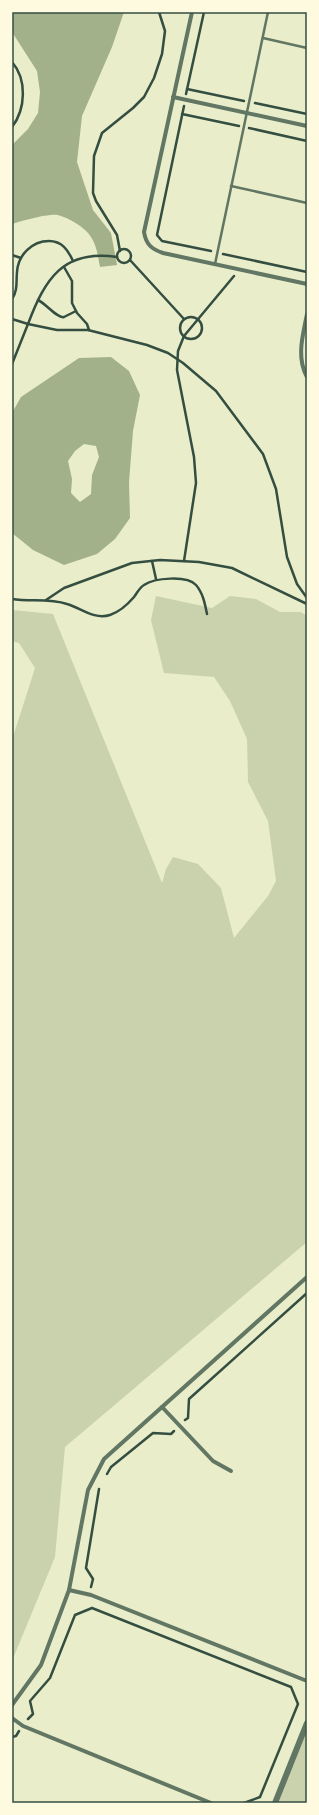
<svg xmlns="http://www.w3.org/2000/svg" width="319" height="1815" font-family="Literata,serif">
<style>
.green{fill:#cad2ad}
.water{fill:#a3b18a;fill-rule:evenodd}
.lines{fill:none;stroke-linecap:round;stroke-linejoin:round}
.path{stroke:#344e41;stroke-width:2.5}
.service{stroke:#617663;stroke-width:2.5}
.minor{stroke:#617663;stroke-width:4}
.tertiary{stroke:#617663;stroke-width:6}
.neatline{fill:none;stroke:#344e41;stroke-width:1.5}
</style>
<rect width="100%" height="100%" fill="#e9edc9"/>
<!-- green -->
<g class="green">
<path d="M156 596 212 608 230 596 256 599 280 612H301L307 616V1242L65 1447 55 1557 12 1661V740L35 668 19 643 12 641V610L53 614 162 883 166 869 173 857 198 864 221 888 234 938 268 896 276 881 268 821 248 782 247 739 230 701 214 677 164 673 151 620Z"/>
<path d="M307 1722V1803H274Z"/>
</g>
<!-- water -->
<g class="water">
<path d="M12 12H124L112 47 82 116 77 162 93 210 111 233 117 265 100 267C98 257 97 246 91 237 85 227 69 218 58 215 50 213 20 221 12 224V145L28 129 38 113 40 92 37 71 12 32Z"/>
<path d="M111 357 129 371 140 395 133 431 129 482 130 518 115 539 97 554 64 565 33 550 12 533V413L21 397 79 358ZM84 444 96 446 99 457 92 475 91 494 80 502 71 493 72 479 68 461 75 451Z"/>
</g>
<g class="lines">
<!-- path -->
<g class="path">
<path d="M12 62C27 79 26 109 12 127"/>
<path d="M187 89 244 101"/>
<path d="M186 94 204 12"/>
<path d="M255 103 307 114"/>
<path d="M184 106 157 235 162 241 211 251"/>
<path d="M182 114 239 126"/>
<path d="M249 128 307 141"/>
<circle cx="124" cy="256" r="7"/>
<path d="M120 251 117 235 96 201 93 193 94 156 102 133 133 108 144 97 154 78 162 54 165 31 159 12"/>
<path d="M223 254 307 272"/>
<path d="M12 255 21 258"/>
<path d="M130 260 184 319"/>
<path d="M64 267 72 281V303L77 313 87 324 89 330"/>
<path d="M12 299C18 290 16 282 17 272 18 255 32 241 49 241 62 241 68 250 73 261"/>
<path d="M38 300C45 303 58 319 64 317 68 315 72 313 76 311"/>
<circle cx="191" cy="328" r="11"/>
<path d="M12 319 28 324C45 279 63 249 117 257"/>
<path d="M12 364 28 324 57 330H88L147 345 168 353 183 363 216 391 263 454 276 489 287 557 297 584 307 598"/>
<path d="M152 561 156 579"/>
<path d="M184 561 196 483 194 457 177 370 178 351 184 336 234 276"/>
<path d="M12 599C30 602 49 598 67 604 81 608 94 620 110 615 119 612 128 604 134 597 137 593 140 587 144 585 154 578 187 575 196 585 203 593 205 604 207 614"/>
<path d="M46 600 64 588 132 563 160 560 199 562 232 568 307 604"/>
<path d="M185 1420 188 1418 189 1399 307 1293"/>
<path d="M107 1474 111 1467 153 1433 171 1434 174 1431"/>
<path d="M91 1587 93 1579 86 1568 99 1489"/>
<path d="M28 1719 33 1714 30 1701 50 1678 75 1615 92 1608 291 1687 298 1704 260 1797 244 1803"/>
<path d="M12 1737 16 1736 19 1731"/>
</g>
<!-- service -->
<g class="service">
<path d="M263 38 307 48"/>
<path d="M231 186 307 203"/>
<path d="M215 264 268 12"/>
</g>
<!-- minor -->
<g class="minor">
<path d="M192 12 144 232C146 244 151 249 163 253L307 284"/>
<path d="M173 97 307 126"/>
<path d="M307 314C303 335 296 357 307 377"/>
<path d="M162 1407 213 1461 231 1471"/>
<path d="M69 1590 91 1595 307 1681"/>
<path d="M12 1705 41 1665 69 1590 88 1490 104 1459 307 1277"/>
<path d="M12 1718 23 1726 211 1803"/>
</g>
<!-- tertiary -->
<path class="tertiary" d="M275 1803 307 1723"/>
</g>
<!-- border -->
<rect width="319" height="1815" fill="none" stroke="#fefae0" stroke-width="26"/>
<rect x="13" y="13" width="293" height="1789" class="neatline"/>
</svg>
